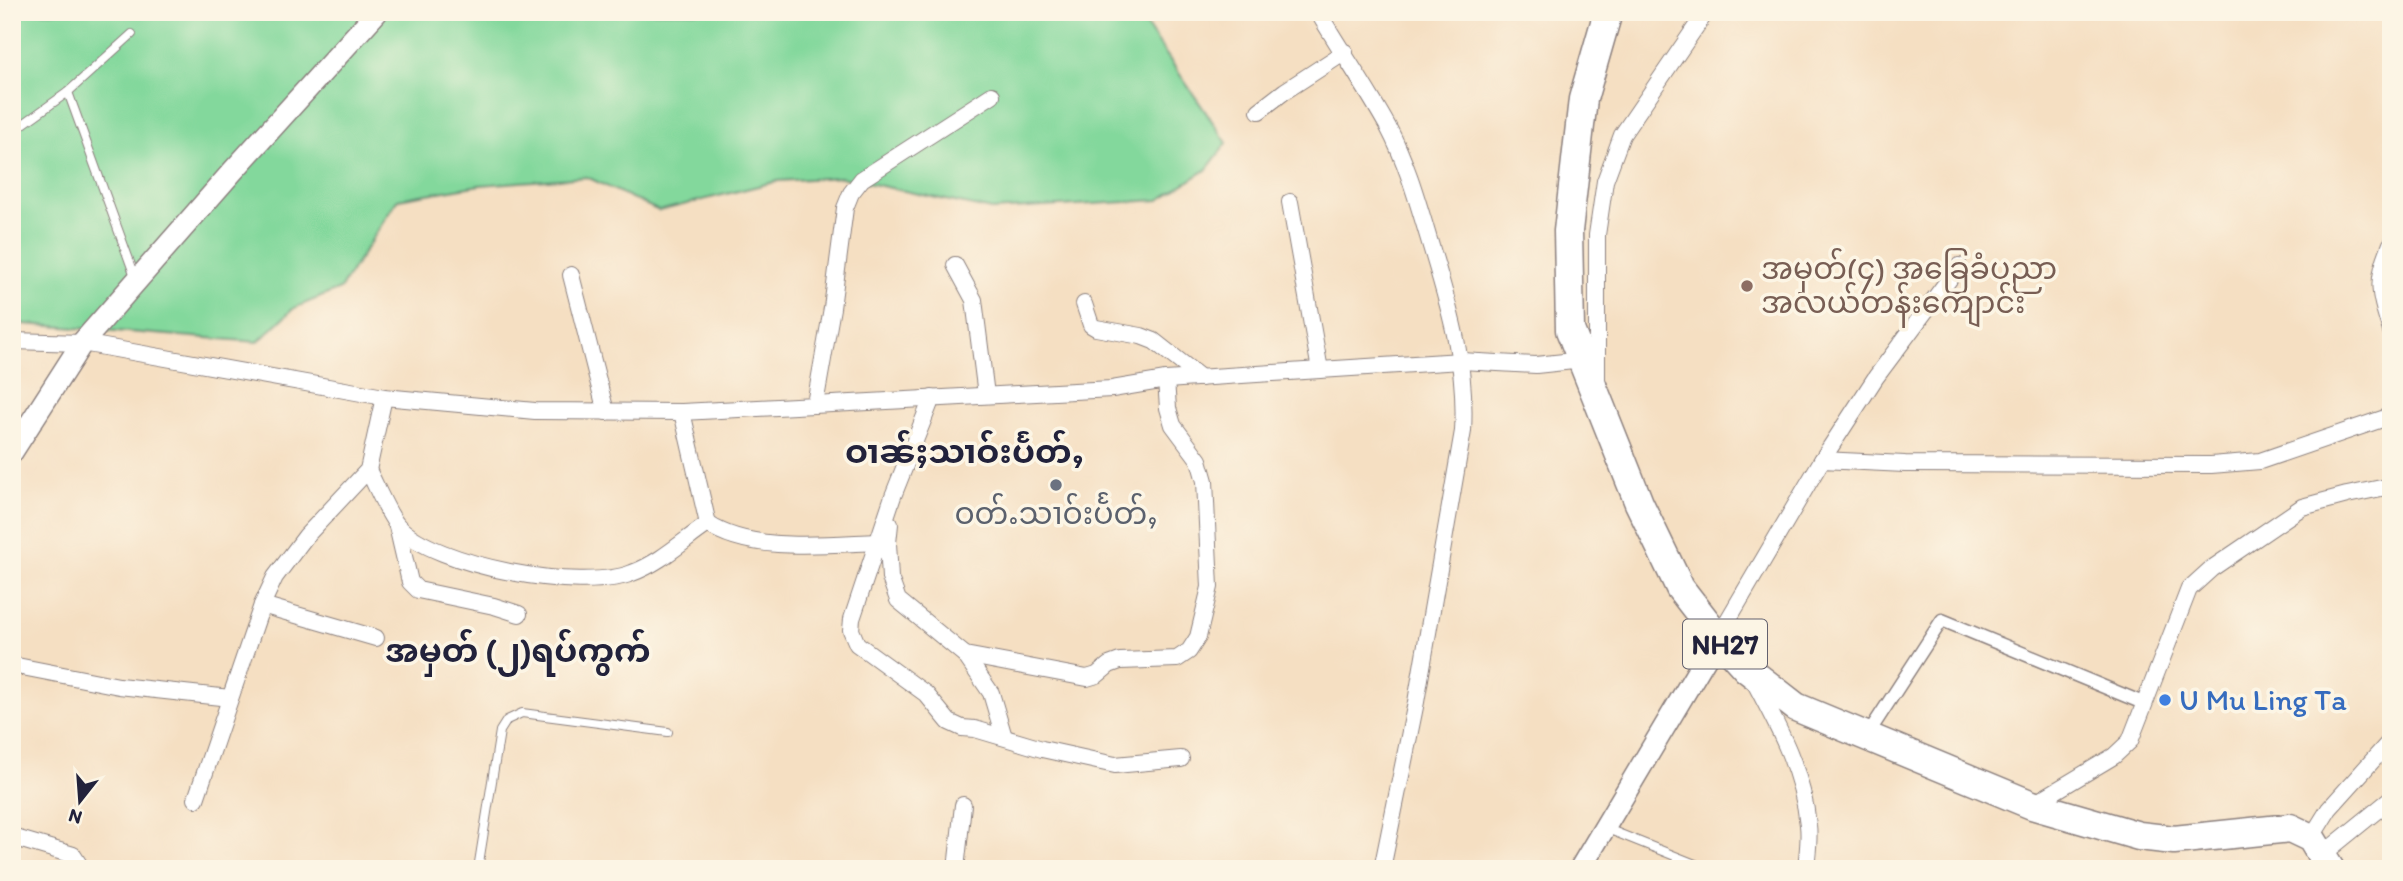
<svg xmlns="http://www.w3.org/2000/svg" width="2403" height="881" font-family="Itim,'Noto Sans Myanmar',sans-serif">
<style>
.green{fill:#83d89c;stroke:#527d6c;stroke-width:2}
.lines{fill:none;stroke-linecap:round;stroke-linejoin:round}
.service-casing{stroke:#8c807e;stroke-width:10}
.pedestrian-casing{stroke:#8c807e;stroke-width:15}
.minor-casing{stroke:#8c807e;stroke-width:18}
.tertiary-casing{stroke:#8c807e;stroke-width:24}
.trunk-casing{stroke:#8c807e;stroke-width:31}
.service{stroke:#fff;stroke-width:8}
.pedestrian{stroke:#fff;stroke-width:12}
.minor{stroke:#fff;stroke-width:16}
.tertiary{stroke:#fff;stroke-width:21}
.trunk{stroke:#fff;stroke-width:28}
.education-dot{fill:#8d6e63;stroke:#fcf5e5;stroke-width:2.5}
.worship-dot{fill:#6b7280;stroke:#fcf5e5;stroke-width:2.5}
.shop-dot{fill:#3f7fe0;stroke:#fcf5e5;stroke-width:2.5}
.labels{text-anchor:middle;stroke-width:7;stroke-linejoin:round;paint-order:stroke}
.shield{fill:#fcf5e5;stroke:#63616e;stroke-width:2}
.shield-label{font-size:28px;font-weight:bold;fill:#22223b}
.education-label{font-size:30px;fill:#785e54;stroke:#fcf5e5;text-anchor:start}
.worship-label{font-size:30px;fill:#5b616d;stroke:#fcf5e5}
.shop-label{font-size:30px;fill:#366cbe;stroke:#fcf5e5;text-anchor:start}
.quarter-label{font-size:33px;font-weight:bold;fill:#22223b;stroke:#fcf5e5}
</style>
<rect width="100%" height="100%" fill="#fcf5e5"/>
<filter id="ink" filterUnits="userSpaceOnUse"><feTurbulence type="fractalNoise" baseFrequency=".0143" numOctaves="2"/><feDisplacementMap in="SourceGraphic" scale="14" xChannelSelector="R" yChannelSelector="G"/><feConvolveMatrix kernelMatrix="1 2 1 2 8 2 1 2 1" color-interpolation-filters="sRGB"/></filter>
<filter id="wash" filterUnits="userSpaceOnUse"><feTurbulence type="fractalNoise" baseFrequency=".00686" numOctaves="4" result="noise"/><feDisplacementMap in="SourceGraphic" scale="28" xChannelSelector="R" yChannelSelector="G"/><feGaussianBlur stdDeviation="1.57" result="paint"/><feColorMatrix in="noise" values="0 0 0 0 0 0 0 0 0 0 0 0 0 0 0 0 0 1.4 0 .05"/><feComposite in="paint" operator="in"/></filter>
<g filter="url(#wash)">
<rect width="100%" height="100%" fill="#f5dfc2"/>
<!-- green -->
<path class="green" d="M12 12H1137L1227 143 1206 170 1159 200 992 210 840 177 778 181 659 211 587 177 480 185 398 199 340 289 294 308 258 342 12 323Z"/>
</g>
<g filter="url(#ink)">
<g class="lines">
<!-- service casing -->
<g class="service-casing">
<g id="service">
<path d="M68 92 136 279"/>
<path d="M12 132 68 92 132 34"/>
<path d="M1605 828 1700 866"/>
<path d="M478 869 500 731 507 720 522 713 668 732"/>
</g>
</g>
<!-- pedestrian casing -->
<g class="pedestrian-casing">
<path id="pedestrian" d="M1866 737 1942 620 2143 703"/>
</g>
<!-- minor casing -->
<g class="minor-casing">
<g id="minor">
<path d="M1318 12C1341 51 1366 87 1388 127 1407 163 1418 203 1430 243 1449 307 1467 362 1463 431L1416 702 1382 869"/>
<path d="M1259 111 1285 91 1345 52"/>
<path d="M1290 202 1320 370"/>
<path d="M2391 244C2375 282 2379 292 2391 331"/>
<path d="M955 265 974 300 986 395"/>
<path d="M571 275 606 412"/>
<path d="M1084 304 1091 325 1096 328 1141 336 1154 341 1201 378"/>
<path d="M12 341 82 343 384 397 535 411 682 412 1112 389 1166 380 1320 370 1461 361 1536 365 1583 360"/>
<path d="M1597 379V235L1605 181 1622 135 1706 12"/>
<path d="M932 398 893 496 852 619 851 630 857 644 926 694 949 722 962 728 975 729 1042 749 1115 765 1181 759"/>
<path d="M815 404 832 308 845 208 851 193 862 179 992 95"/>
<path d="M682 412 708 524C751 553 827 544 877 542"/>
<path d="M1822 460 1876 377 1959 266"/>
<path d="M368 470C376 485 388 515 398 526 435 566 582 593 632 573 660 563 683 541 708 524"/>
<path d="M890 524 888 543 890 578 898 600 965 655 991 693 1004 737"/>
<path d="M397 526 410 582 418 590 494 606 519 614"/>
<path d="M262 605 376 638"/>
<path d="M1718 637 1822 460 1905 464 2211 465 2260 461 2391 416"/>
<path d="M965 655 1087 678 1097 675 1109 665 1120 661 1177 659 1189 651 1198 637 1210 587 1205 481 1199 460 1173 425 1168 408 1166 380"/>
<path d="M12 665 119 686 230 698"/>
<path d="M1755 683C1779 728 1803 773 1808 825 1810 839 1807 855 1806 869"/>
<path d="M196 799 262 605 275 577 306 536 368 470 384 397"/>
<path d="M2032 805 2114 756 2130 741 2189 589 2211 569 2302 507 2347 495 2391 486"/>
<path d="M12 837 73 855 82 869"/>
<path d="M2311 838 2329 809 2391 740"/>
<path d="M2322 855 2391 799"/>
<path d="M956 869 963 805"/>
</g>
</g>
<!-- tertiary casing -->
<g class="tertiary-casing">
<g id="tertiary">
<path d="M12 452 82 343 232 172 377 12"/>
<path d="M1580 869 1718 637"/>
</g>
</g>
<!-- trunk casing -->
<g class="trunk-casing">
<path id="trunk" d="M1608 12 1583 99 1568 231 1570 330 1639 503 1680 588 1718 637 1747 669 1796 707 2032 805 2139 836 2174 840 2290 828 2311 838 2330 869"/>
</g>
<!-- service -->
<use href="#service" class="service"/>
<!-- pedestrian -->
<use href="#pedestrian" class="pedestrian"/>
<!-- minor -->
<use href="#minor" class="minor"/>
<!-- tertiary -->
<use href="#tertiary" class="tertiary"/>
<!-- trunk -->
<use href="#trunk" class="trunk"/>
</g>
</g>
<!-- markers -->
<circle class="education-dot" cx="1747" cy="286" r="7"/>
<circle class="worship-dot" cx="1056" cy="485" r="7"/>
<circle class="shop-dot" cx="2165" cy="700" r="7"/>
<g class="labels">
<!-- shield labels -->
<rect class="shield" x="1683" y="619.5" width="84" height="49" rx="5"/>
<g class="shield-label">
<text x="1725" y="654">NH27</text>
</g>
<!-- education labels -->
<g class="education-label">
<text x="1761" y="279">အမှတ်(၄) အခြေခံပညာ<tspan x="1761" dy="34">အလယ်တန်းကျောင်း</tspan></text>
</g>
<!-- worship labels -->
<g class="worship-label">
<text x="1056" y="524">ဝတ်ႉသၢဝ်းပႅတ်ႇ</text>
</g>
<!-- shop labels -->
<g class="shop-label">
<text x="2179" y="710">U Mu Ling Ta</text>
</g>
<!-- quarter labels -->
<g class="quarter-label">
<text x="965" y="463">ဝၢၼ်ႈသၢဝ်းပႅတ်ႇ</text>
<text x="518" y="662">အမှတ် (၂)ရပ်ကွက်</text>
</g>
</g>
<!-- margin -->
<rect width="2403" height="881" fill="none" stroke="#fcf5e5" stroke-width="42"/>
<!-- north arrow -->
<g transform="translate(80 801) rotate(197)" stroke="#fcf5e5" stroke-width="5" paint-order="stroke">
<path d="M0-5L12 26L0 18L-12 26Z" fill="#22223b"/>
<text y="-10" font-size="19" font-weight="bold" text-anchor="middle" fill="#22223b">N</text>
</g>
</svg>
